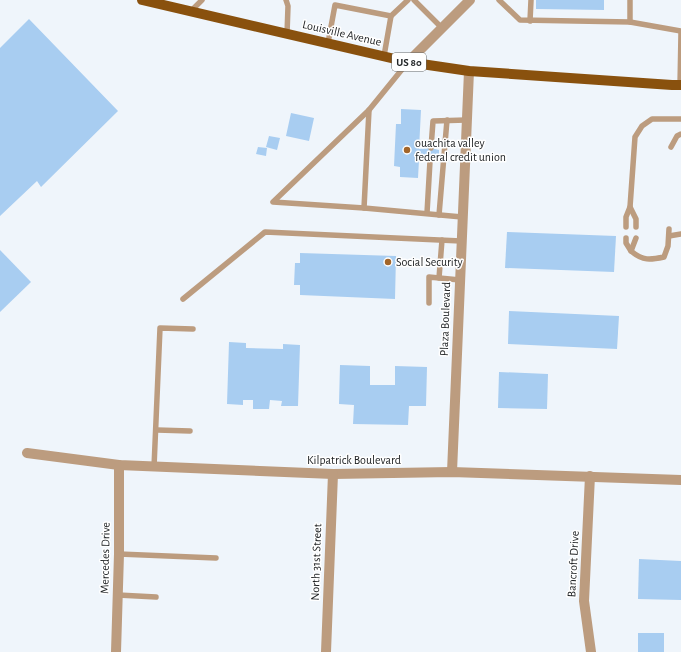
<svg xmlns="http://www.w3.org/2000/svg" width="681" height="652" font-family="'Alegreya Sans',sans-serif">
<style>
.building{fill:#a8cdf1}
.lines{fill:none;stroke-linecap:round;stroke-linejoin:round}
.service{stroke:#bc9c7f;stroke-width:5.5}
.minor{stroke:#bc9c7f;stroke-width:10}
.primary{stroke:#89510e;stroke-width:10}
.poi-dot{fill:#a26529;stroke:#fff;stroke-width:1.5}
.labels{text-anchor:middle;stroke-width:3;stroke-linejoin:round;paint-order:stroke}
.shield{fill:#fff;stroke:#646667;stroke-width:1}
.shield-label{font-size:11px;font-weight:bold;fill:#212426}
.street-label{font-size:12px;fill:#212426;stroke:#fff}
.poi-label{font-size:12px;fill:#212426;stroke:#fff;text-anchor:start}
</style>
<rect width="100%" height="100%" fill="#eff5fb"/>
<!-- building -->
<g class="building">
<path d="M536 0H604V10L536 9Z"/>
<path d="M29 19 118 111 41 187 37 181 0 216V48Z"/>
<path d="M401 109 421 110 419 149 431 148 439 150V161L419 160 418 178 400 177V167L394 166 396 124H401Z"/>
<path d="M291 113 314 118 309 141 286 136Z"/>
<path d="M269 136 280 138 277 150 266 147Z"/>
<path d="M258 147 267 148 266 156 256 154Z"/>
<path d="M507 232 616 236 614 272 505 268Z"/>
<path d="M0 250 31 282 0 312Z"/>
<path d="M300 253 396 256 395 299 300 295V285H294L295 263H300Z"/>
<path d="M509 311 619 316 617 349 508 344Z"/>
<path d="M229 342 246 343V348L283 349V344L300 345 298 406H281L282 401 270 400 269 409H253V400H243V405L227 404Z"/>
<path d="M340 365 370 366V385H395V366L427 367 426 406H409L408 425 353 424 354 405 339 404Z"/>
<path d="M499 372 548 374 547 409 498 408Z"/>
<path d="M639 559 681 561V600L638 599Z"/>
<rect x="638" y="633" width="26" height="19"/>
</g>
<g class="lines">
<!-- service -->
<g class="service">
<path d="M286 0 288 6 287 34"/>
<path d="M414 0 442 28"/>
<path d="M499 0 520 20 630 22 681 31"/>
<path d="M191 11 202 0"/>
<path d="M530 21 531 0"/>
<path d="M630 22V0"/>
<path d="M328 43 335 5 391 16 408 0"/>
<path d="M384 56 391 16"/>
<path d="M408 62 369 110 273 202 364 208 462 217"/>
<path d="M680 85 681 33"/>
<path d="M671 147 677 136 681 134"/>
<path d="M431 148 433 121 466 120"/>
<path d="M364 208 369 110"/>
<path d="M427 213 430 161"/>
<path d="M439 215 447 120"/>
<path d="M626 227V217L630 207"/>
<path d="M636 227V219L630 207 635 137 642 126 652 119H681"/>
<path d="M669 236 681 234"/>
<path d="M626 238V243L631 251"/>
<path d="M636 238 631 251C643 261 650 260 664 257L668 246 669 229"/>
<path d="M439 278 442 240"/>
<path d="M183 299 265 232 461 241"/>
<path d="M429 303V277L460 280"/>
<path d="M157 430 190 431"/>
<path d="M154 467 160 328 193 329"/>
<path d="M119 554 216 558"/>
<path d="M118 595 156 597"/>
</g>
<!-- minor -->
<g class="minor">
<path d="M408 62 470 0"/>
<path d="M27 453 119 465 333 474 452 472 681 480"/>
<path d="M452 472 469 71"/>
<path d="M590 476 584 601 591 652"/>
<path d="M116 652 119 554V465"/>
<path d="M326 652 333 474"/>
</g>
<!-- primary -->
<path class="primary" d="M142 0 408 62 469 71 672 85H681"/>
</g>
<!-- markers -->
<g class="poi-dot">
<circle cx="407" cy="150" r="4"/>
<circle cx="388" cy="262" r="4"/>
</g>
<g class="labels">
<!-- shield labels -->
<rect class="shield" x="392" y="53" width="34" height="18" rx="3"/>
<g class="shield-label">
<text x="409" y="66">US 80</text>
</g>
<!-- street labels -->
<g class="street-label">
<text transform="translate(342 33) rotate(13)" y="4">Louisville Avenue</text>
<text transform="translate(445 319) rotate(-88)" y="4">Plaza Boulevard</text>
<text x="354" y="464">Kilpatrick Boulevard</text>
<text transform="translate(105 558) rotate(-89)" y="4">Mercedes Drive</text>
<text transform="translate(316 562) rotate(-88)" y="4">North 31st Street</text>
<text transform="translate(573 564) rotate(-87)" y="4">Bancroft Drive</text>
</g>
<!-- poi labels -->
<g class="poi-label">
<text x="415" y="147">ouachita valley<tspan x="415" dy="14">federal credit union</tspan></text>
<text x="396" y="266">Social Security</text>
</g>
</g>
</svg>
